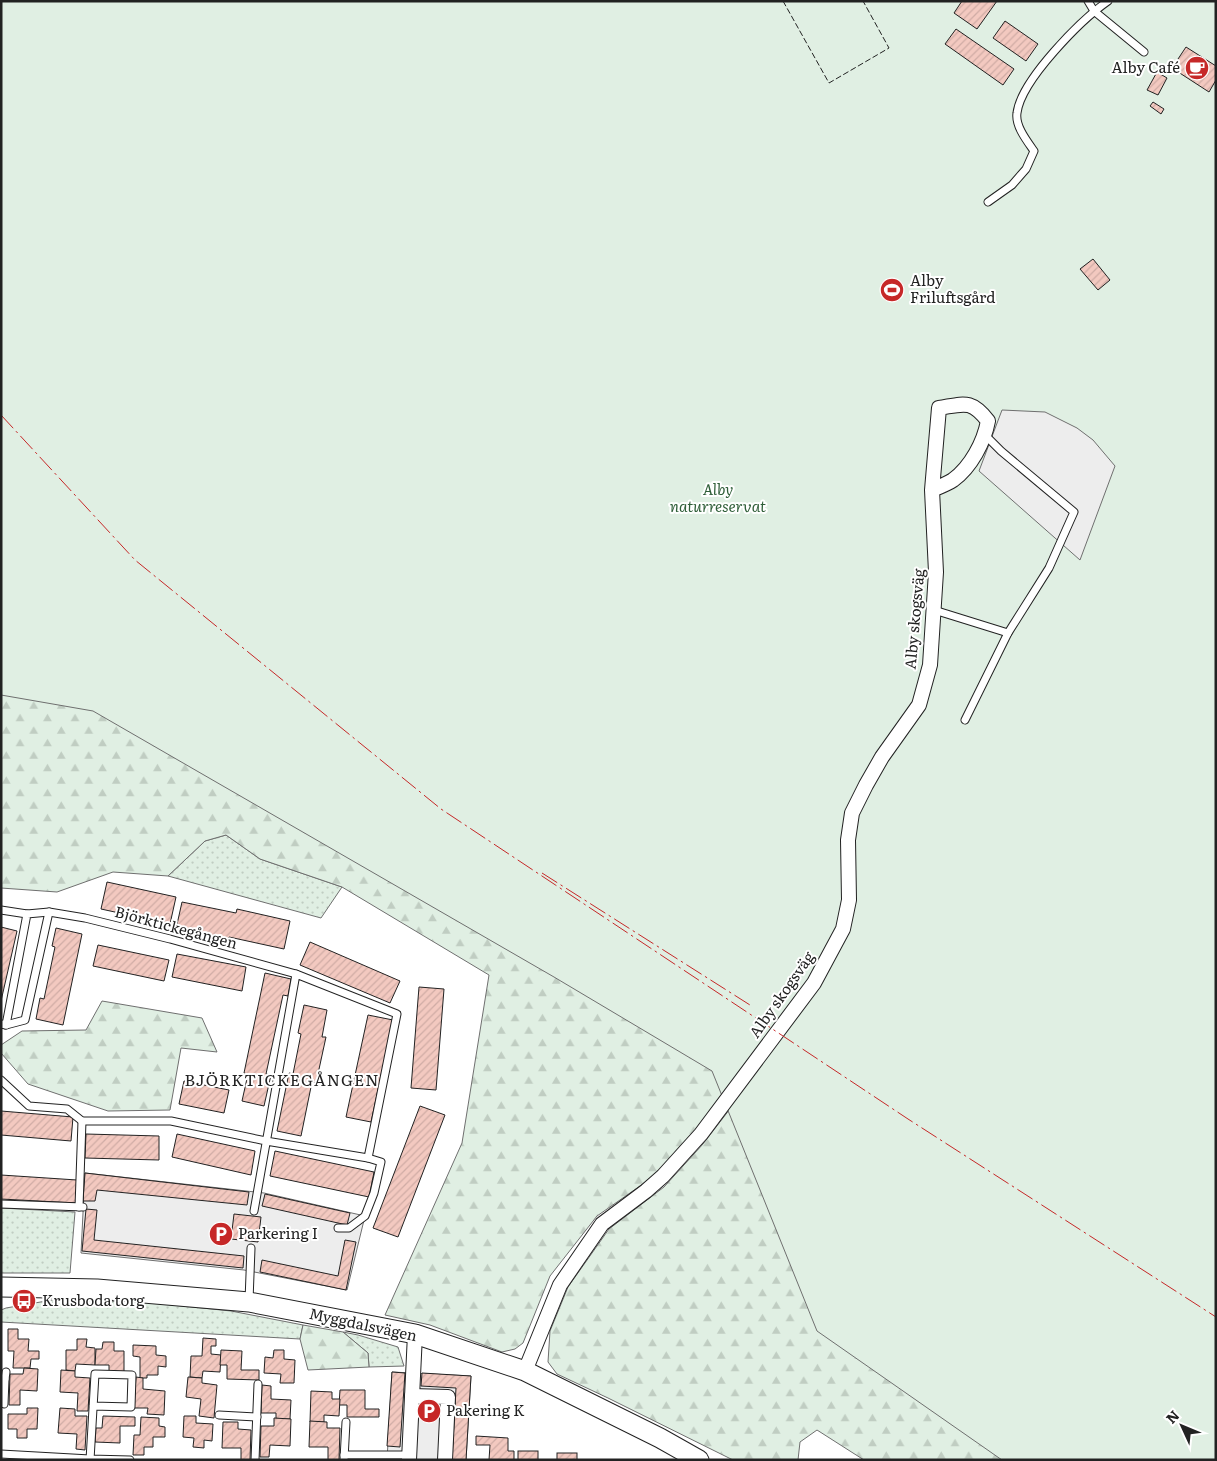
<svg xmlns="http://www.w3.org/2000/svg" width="1217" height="1461" font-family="Literata,serif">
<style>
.grass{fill:url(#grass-dots);stroke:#6f6f6f}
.forest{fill:url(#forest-firs);stroke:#6f6f6f}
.park{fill:#e0efe3;stroke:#6f6f6f}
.parking{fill:#ededed;stroke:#6f6f6f}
.building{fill:url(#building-hatch);stroke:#222}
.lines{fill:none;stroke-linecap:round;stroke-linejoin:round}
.lane-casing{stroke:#222;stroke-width:9}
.street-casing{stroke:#222;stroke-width:16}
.secondary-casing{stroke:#222;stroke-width:21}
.lane{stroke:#fff;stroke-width:7}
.street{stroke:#fff;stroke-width:14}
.secondary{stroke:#fff;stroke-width:19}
.fence{stroke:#222;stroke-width:1;stroke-dasharray:6 2.5;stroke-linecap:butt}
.power{stroke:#c62828;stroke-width:1;stroke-dasharray:18 4 2.5 4;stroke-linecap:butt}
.labels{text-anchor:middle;stroke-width:4;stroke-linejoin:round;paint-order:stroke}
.poi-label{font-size:15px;fill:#222;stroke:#fff;text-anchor:start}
.park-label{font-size:15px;font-style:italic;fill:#2f5e38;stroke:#fff}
.street-label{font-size:15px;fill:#222;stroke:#fff}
.neighbourhood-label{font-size:16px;letter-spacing:1px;fill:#222;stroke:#fff}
</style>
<defs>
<pattern id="grass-dots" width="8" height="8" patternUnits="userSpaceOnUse" patternTransform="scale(1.25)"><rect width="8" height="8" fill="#e0efe3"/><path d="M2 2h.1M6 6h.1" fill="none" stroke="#c0cdc2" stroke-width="1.8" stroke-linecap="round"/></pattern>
<pattern id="forest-firs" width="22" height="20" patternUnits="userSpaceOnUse" patternTransform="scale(1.25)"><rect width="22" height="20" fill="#e0efe3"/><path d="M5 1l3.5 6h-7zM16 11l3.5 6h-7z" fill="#c0cdc2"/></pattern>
<pattern id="building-hatch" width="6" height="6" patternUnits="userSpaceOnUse" patternTransform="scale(1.25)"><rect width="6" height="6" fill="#f3c9c0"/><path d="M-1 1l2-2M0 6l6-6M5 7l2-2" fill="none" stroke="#d0aca5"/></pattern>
</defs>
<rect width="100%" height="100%" fill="#fff"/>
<!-- grass -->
<g class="grass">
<path d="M226 835 260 859 342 887 321 918 168 876 205 841Z"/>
<path d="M1 1208 75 1212 70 1273H1Z"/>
<path d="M52 1300 143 1302 231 1311 303 1325 300 1339 1 1322V1310L6 1308Z"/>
<path d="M343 1332 358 1335 398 1347 404 1366 369 1367 368 1353Z"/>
</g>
<!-- forest -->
<g class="forest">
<path d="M1 461 751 1054 690 1138 668 1164 640 1186 597 1216 550 1276 523 1343 515 1349 502 1352 430 1325 385 1315 462 1143 489 975 342 887 260 859 226 835 205 841 168 876 113 872 57 892 1 888Z"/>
<path d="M102 1001 202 1018 217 1052 181 1048 170 1110 108 1111 28 1084 1 1053V1045L22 1031 86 1030Z"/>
<path d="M766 1062 1216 1460H864L817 1430 800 1442 798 1460H733L608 1398 557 1374 548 1362 550 1331 568 1287 609 1229 664 1187 703 1144Z"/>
<path d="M303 1325 343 1332 368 1353 369 1367 308 1370 300 1339Z"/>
</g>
<!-- park -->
<path class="park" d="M1 1H1216V1460H1002L817 1331 712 1071 554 977 93 711 1 695Z"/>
<!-- parking -->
<g class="parking">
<path d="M1002 410 1045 412 1077 428 1093 440 1115 466 1080 560 979 471Z"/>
<path d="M85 1173 264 1193 365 1216 347 1290 244 1270 81 1253Z"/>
<path d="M392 1372 471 1376 466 1460H387Z"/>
</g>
<!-- building -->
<g class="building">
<path d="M962 1H997L977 29 954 13Z"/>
<path d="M1005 21 1038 44 1026 61 993 38Z"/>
<path d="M956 29 1014 69 1003 85 945 44Z"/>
<path d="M1186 47 1216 66V80L1209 92 1172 68Z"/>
<path d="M1157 72 1167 78 1158 95 1147 90Z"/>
<path d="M1153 102 1164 109 1161 114 1150 106Z"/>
<path d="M1093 259 1110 280 1098 290 1080 269Z"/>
<path d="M107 882 176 897 170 924 101 909Z"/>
<path d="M182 902 236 913 237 909 290 921 284 949 229 937 228 940 176 929Z"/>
<path d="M1 927 17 931 1 1001Z"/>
<path d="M56 928 82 934 63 1025 36 1019 40 998 44 999 55 947 52 946Z"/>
<path d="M310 942 400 981 390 1003 300 965Z"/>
<path d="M98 945 169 960 164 981 93 966Z"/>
<path d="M177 954 246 967 242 991 172 977Z"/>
<path d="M265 973 291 979 288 996 283 995 266 1074 271 1075 264 1106 242 1101 248 1074 244 1073Z"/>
<path d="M419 987 444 989 436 1090 411 1088Z"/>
<path d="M304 1005 327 1010 322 1037H326L316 1083 312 1082 301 1136 277 1131 289 1073 293 1074 301 1034 298 1033Z"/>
<path d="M368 1015 393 1020 371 1122 346 1117Z"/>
<path d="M184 1081 229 1090 224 1113 179 1104Z"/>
<path d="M420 1106 445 1115 398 1237 373 1228Z"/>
<path d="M1 1111 73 1117 71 1141 1 1135Z"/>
<path d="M86 1134 159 1136V1160L85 1158Z"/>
<path d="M177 1134 255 1151 251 1175 172 1157Z"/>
<path d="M275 1151 374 1172 369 1197 270 1176Z"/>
<path d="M85 1173 249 1192 247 1205 97 1190 95 1201H83Z"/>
<path d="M1 1175 77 1180 76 1203 1 1199Z"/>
<path d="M265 1194 350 1213 347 1225 262 1206Z"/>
<path d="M86 1209 97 1210 94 1240 244 1256 243 1268 82 1251Z"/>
<path d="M234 1214 261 1217 258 1242 231 1239Z"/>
<path d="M345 1240 356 1242 346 1290 260 1272 262 1260 338 1276Z"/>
<path d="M8 1329H18V1339H29L28 1351H39V1359H31L30 1368H13L14 1351H8Z"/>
<path d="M203 1338 216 1339V1346H211V1354L221 1355 220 1372 203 1371 202 1378 190 1377 191 1356H202Z"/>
<path d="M77 1339H87L86 1347 95 1348V1365L76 1364 75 1371 66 1370V1350H77Z"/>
<path d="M103 1342H114V1351H124V1373H109V1365H95L96 1349H102Z"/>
<path d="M133 1345 156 1346V1355L166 1356V1367L158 1366V1375H147V1378H140V1357L133 1356Z"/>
<path d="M221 1350 242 1351 241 1370H259V1380L227 1379V1365H220Z"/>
<path d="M274 1350H284V1359L295 1360 294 1383H280L281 1374 264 1373 265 1357 273 1358Z"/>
<path d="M24 1368 38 1369 37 1391 20 1390V1405H9L10 1374H23Z"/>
<path d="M61 1370 75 1371V1377L90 1378 88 1411H77L78 1393 60 1392Z"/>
<path d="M392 1372 405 1373 400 1447 387 1446Z"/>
<path d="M422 1373 471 1376 466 1460H452L456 1388 421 1386Z"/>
<path d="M136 1377 143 1378V1389L165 1391 164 1415 147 1414 148 1408H134Z"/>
<path d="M188 1377 202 1378V1383L217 1385 214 1418 199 1416 201 1399 186 1397Z"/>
<path d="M262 1385 271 1386V1399L291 1400 290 1419H276V1413H261Z"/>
<path d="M340 1390H365V1409H379V1417H347V1405H339Z"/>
<path d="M311 1391 332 1392V1399H340L339 1416 324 1415V1422H310Z"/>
<path d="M27 1408H38L37 1429H27V1438H17V1429H8V1414H27Z"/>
<path d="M60 1408 75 1409V1416H87L85 1450 76 1449 77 1434 58 1433Z"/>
<path d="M103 1416 135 1417V1426H120V1443L95 1442 96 1428H102Z"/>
<path d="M184 1416H196V1423L213 1424 212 1441 204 1440V1448L193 1447 194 1438 183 1437Z"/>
<path d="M141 1417 159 1418V1426L165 1427V1437H153V1447H144V1455H133L134 1435H140Z"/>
<path d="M274 1418 291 1419 290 1446 270 1445 269 1457H260L261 1426H274Z"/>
<path d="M310 1421 327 1422V1428H340L339 1460H328V1447H309Z"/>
<path d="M223 1422H238V1429L251 1430 250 1460H241V1448H222Z"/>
<path d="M476 1436 508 1438V1451H514V1460H489L490 1445H476Z"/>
<rect x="518" y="1451" width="20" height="9"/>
<rect x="557" y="1453" width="20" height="7"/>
</g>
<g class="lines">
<!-- lane casing -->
<g class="lane-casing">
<g id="lane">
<path d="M1088 1 1094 11 1144 52"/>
<path d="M988 202 1012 185 1026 169 1034 151C1027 141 1015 126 1017 113 1021 80 1081 20 1108 1"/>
<path d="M934 610 1008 633"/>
<path d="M965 720 1008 633 1049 568 1074 512 1001 451 985 435"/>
<path d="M1 910 27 914"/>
<path d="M1 1024 6 1025 27 914 49 912 85 918 170 939 296 974"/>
<path d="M6 1025 25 1020 49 912"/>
<path d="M1 1080 29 1106 67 1109 82 1121H171L266 1141 368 1158 397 1014 296 974 254 1211"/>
<path d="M1 1204 83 1207"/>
<path d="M79 1207 82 1121"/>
<path d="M338 1228H349L365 1216 374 1193 381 1162 368 1158"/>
<path d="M249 1301 251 1248"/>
<path d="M1 1379H5L4 1404"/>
<path d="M5 1379 6 1372"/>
<path d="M219 1415 257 1417"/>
<path d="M1 1454 90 1459 130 1460"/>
<path d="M344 1455H409"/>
<path d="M344 1459 346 1422"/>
<path d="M90 1460 95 1374 132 1375 131 1407 93 1406"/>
<path d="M255 1460 258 1384"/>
</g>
</g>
<!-- street casing -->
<g class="street-casing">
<g id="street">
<path d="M525 1371 560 1285 602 1224 646 1191 663 1176 701 1134 814 983 843 929 849 900 848 840 852 813 866 785 882 757 919 705 930 665 936 572 932 490 939 408C964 404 971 399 988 421 984 442 971 467 953 480 947 484 939 487 932 490"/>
<path d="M412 1396 448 1397 445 1460"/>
<path d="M409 1460 415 1334"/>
</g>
</g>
<!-- secondary casing -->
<g class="secondary-casing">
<path id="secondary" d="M1 1287 97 1289 249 1302 415 1334 525 1371 660 1438 699 1460"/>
</g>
<!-- lane -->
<use href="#lane" class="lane"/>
<!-- street -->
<use href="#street" class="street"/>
<!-- secondary -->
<use href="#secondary" class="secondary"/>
<!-- fence -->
<path class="fence" d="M783 1 829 83 889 48 863 1"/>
<!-- power -->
<g class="power">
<path d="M1 415 135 560 441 809 908 1119 1216 1317"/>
<path d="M542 873 750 1005"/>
</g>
</g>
<!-- icons -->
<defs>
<g id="cafe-disc" transform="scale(1.25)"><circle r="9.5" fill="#c62828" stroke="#fff"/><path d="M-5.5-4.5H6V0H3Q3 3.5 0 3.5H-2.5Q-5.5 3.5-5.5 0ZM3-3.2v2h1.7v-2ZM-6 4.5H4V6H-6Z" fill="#fff"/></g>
<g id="stadium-disc" transform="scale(1.25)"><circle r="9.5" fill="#c62828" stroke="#fff"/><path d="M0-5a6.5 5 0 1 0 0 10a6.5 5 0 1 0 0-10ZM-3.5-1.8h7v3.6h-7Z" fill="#fff"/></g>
<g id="parking-disc" transform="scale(1.25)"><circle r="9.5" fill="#c62828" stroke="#fff"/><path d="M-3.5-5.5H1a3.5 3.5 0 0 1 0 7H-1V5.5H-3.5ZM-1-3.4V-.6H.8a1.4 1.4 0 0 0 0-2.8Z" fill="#fff"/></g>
<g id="bus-disc" transform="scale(1.25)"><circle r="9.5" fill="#c62828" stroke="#fff"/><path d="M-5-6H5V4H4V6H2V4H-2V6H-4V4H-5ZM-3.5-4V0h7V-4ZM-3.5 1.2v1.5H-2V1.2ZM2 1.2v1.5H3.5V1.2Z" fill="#fff"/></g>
</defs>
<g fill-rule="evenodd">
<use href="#cafe-disc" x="1197" y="68"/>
<use href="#stadium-disc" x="892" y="290"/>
<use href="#parking-disc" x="221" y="1234"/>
<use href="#bus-disc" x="24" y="1301"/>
<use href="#parking-disc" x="429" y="1411"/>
</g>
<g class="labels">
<!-- poi labels -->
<g class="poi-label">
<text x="1180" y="73" text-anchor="end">Alby Café</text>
<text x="910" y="286">Alby<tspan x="910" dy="17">Friluftsgård</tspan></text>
<text x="238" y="1239">Parkering I</text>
<text x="42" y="1306">Krusboda torg</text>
<text x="446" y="1416">Pakering K</text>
</g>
<!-- park labels -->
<g class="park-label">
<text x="718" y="495">Alby<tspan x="718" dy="17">naturreservat</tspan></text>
</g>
<!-- street labels -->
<g class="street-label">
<text transform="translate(915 619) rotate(-85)" y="5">Alby skogsväg</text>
<text transform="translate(176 928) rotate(15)" y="5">Björktickegången</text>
<text transform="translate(782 995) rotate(-55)" y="5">Alby skogsväg</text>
<text transform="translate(363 1325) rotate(12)" y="5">Myggdalsvägen</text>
</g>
<!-- neighbourhood labels -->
<g class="neighbourhood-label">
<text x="282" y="1086">BJÖRKTICKEGÅNGEN</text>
</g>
</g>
<!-- border -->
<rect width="1217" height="1461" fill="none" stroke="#222222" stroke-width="5"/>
<!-- north arrow -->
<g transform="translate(1182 1426) rotate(314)" stroke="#ffffff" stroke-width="4" paint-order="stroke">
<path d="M0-4L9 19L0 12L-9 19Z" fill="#222222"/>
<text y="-8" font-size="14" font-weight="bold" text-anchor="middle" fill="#222222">N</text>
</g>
</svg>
